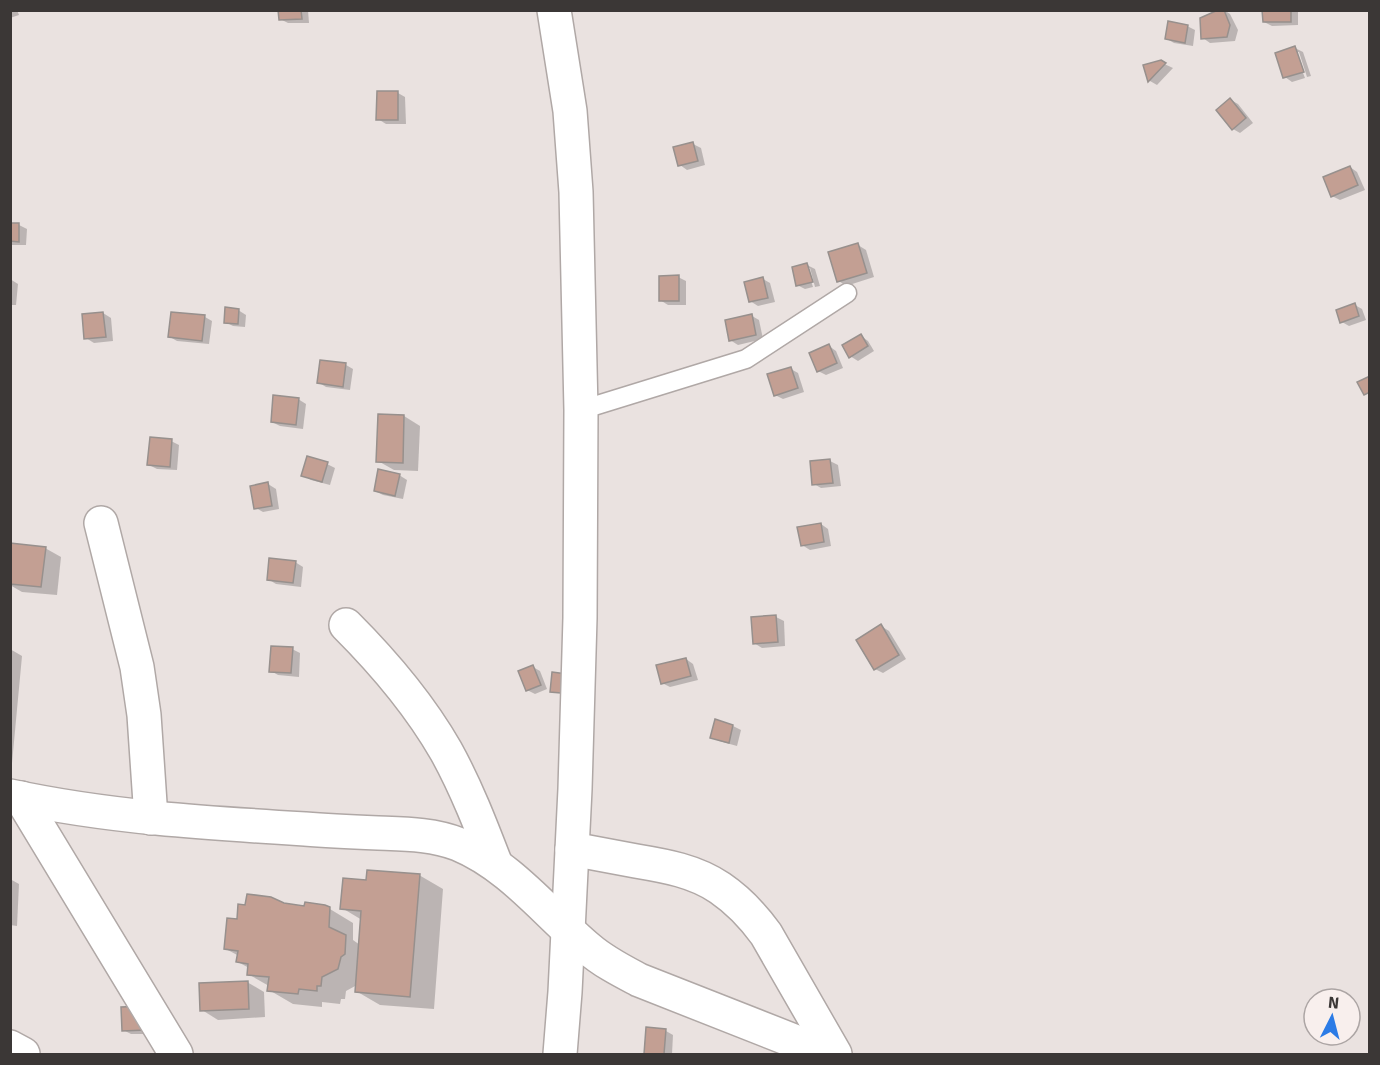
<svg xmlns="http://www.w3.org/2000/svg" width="1380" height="1065" font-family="Signika,sans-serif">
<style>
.shadow{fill:#0003}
.building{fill:#c39f93;stroke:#97908d;stroke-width:1.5}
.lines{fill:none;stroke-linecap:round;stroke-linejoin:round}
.service-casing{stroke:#b0a8a6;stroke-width:21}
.minor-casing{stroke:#b0a8a6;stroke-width:36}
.service{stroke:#fff;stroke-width:18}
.minor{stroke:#fff;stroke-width:33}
</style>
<rect width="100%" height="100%" fill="#eae2e0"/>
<!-- shadow -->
<g class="shadow">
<path d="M10 10H17L19 15 10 18Z"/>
<path d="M280 10H308L309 23H288L280 19Z"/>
<path d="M1224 10 1230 14 1238 30 1235 41 1210 43 1203 38Z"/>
<path d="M1264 10H1298V25L1272 26 1264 22Z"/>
<path d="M1187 26 1195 30 1193 46 1174 43 1167 39Z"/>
<path d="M1295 48 1303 52 1311 76 1307 77 1299 52H1295L1305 78 1292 82 1285 77Z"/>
<path d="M1160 62 1173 68 1157 85 1150 81 1145 66Z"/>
<path d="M398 93 405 97 406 124H386L378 119Z"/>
<path d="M1231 100 1238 104 1253 123 1240 133 1233 129Z"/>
<path d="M693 144 701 148 705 165 687 170 680 165Z"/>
<path d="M1350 167 1357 172 1365 190 1340 200 1332 196Z"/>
<path d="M10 224 19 225 27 229 26 245H10Z"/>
<path d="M858 245 866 250 874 277 846 286 839 281Z"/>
<path d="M807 265 815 269 820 286 815 287 810 268H807L813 287 805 289 797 285Z"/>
<path d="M678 277 686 281V305H668L660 300Z"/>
<path d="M10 279 18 284 16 305H10Z"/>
<path d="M763 279 770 283 775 302 758 306 750 301Z"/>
<path d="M1355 305 1362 309 1366 320 1349 326 1342 322Z"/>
<path d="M238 310 246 315 245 327 233 326 225 322Z"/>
<path d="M103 313 111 318 113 341 94 343 86 338Z"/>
<path d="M752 316 759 320 763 339 738 345 730 340Z"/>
<path d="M205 317 212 321 209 344 177 341 170 337Z"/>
<path d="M861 336 868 341 874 351 858 361 850 356Z"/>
<path d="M829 346 836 351 843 368 826 375 818 371Z"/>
<path d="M321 361 346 365 353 369 350 390 326 387 318 382Z"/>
<path d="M791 369 798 373 804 392 783 399 775 395Z"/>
<path d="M298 399 306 404 303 429 280 426 272 422Z"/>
<path d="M379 416H404L420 426 418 471 394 470 378 461Z"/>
<path d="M171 441 179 445 177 470 157 469 149 465Z"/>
<path d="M830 461 838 465 841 486 821 488 814 484Z"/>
<path d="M327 464 335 468 330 485 311 480 303 475Z"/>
<path d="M399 475 407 480 403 499 383 495 375 491Z"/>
<path d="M268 484 276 489 279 509 263 512 256 508Z"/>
<path d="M821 524 828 529 831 546 810 550 802 545Z"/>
<path d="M11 544 45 548 61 557 57 595 22 592 10 585Z"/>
<path d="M295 562 303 567 301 587 276 584 268 579Z"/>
<path d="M776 617 784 621 785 646 762 648 754 643Z"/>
<path d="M881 626 889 631 906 659 883 673 875 669Z"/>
<path d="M10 649 22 656 11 774 10 773Z"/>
<path d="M292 649 300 653 299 677 278 675 271 671Z"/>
<path d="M686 659 693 664 698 680 670 687 662 683Z"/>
<path d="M533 667 540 671 547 689 535 694 527 690Z"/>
<path d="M716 721 733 726 741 730 737 746 719 741 712 737Z"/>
<path d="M419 875 443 889 434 1009 380 1005 356 991 357 985 346 991 345 999H341L340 1004 322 1002V1007L293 1004 269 990V986L248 974 249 968 238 962 239 956 226 949 238 920 283 904 305 908 325 906 353 923V940L360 945 362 920 342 908 367 882Z"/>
<path d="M10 879 19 884 17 926 10 925Z"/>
<path d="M247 982 264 992 265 1017 218 1020 202 1010Z"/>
<path d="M145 1008 153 1034H131L123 1030Z"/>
<path d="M647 1029 666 1031 673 1035 672 1054H645Z"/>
</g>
<!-- building -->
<g class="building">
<path d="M278 10H301L302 19 279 20Z"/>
<path d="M1218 10H1224L1230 25 1227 37 1201 39 1200 18Z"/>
<path d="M1262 10H1291V22H1263Z"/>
<path d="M1168 21 1188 25 1185 43 1165 39Z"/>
<path d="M1295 46 1304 72 1283 78 1275 53Z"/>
<path d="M1161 60 1166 63 1148 82 1143 65Z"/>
<path d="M377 91H398V120H376Z"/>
<path d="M1230 98 1246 118 1232 130 1216 110Z"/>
<path d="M693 142 698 161 678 166 673 147Z"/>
<path d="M1350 166 1358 185 1331 197 1323 177Z"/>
<path d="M10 223H19V242L10 241Z"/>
<path d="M858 243 867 273 837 282 828 252Z"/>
<path d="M807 263 813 282 796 286 792 267Z"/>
<path d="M679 275V301H659V276Z"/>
<path d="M763 277 768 298 749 302 744 282Z"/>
<path d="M1355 303 1359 316 1340 323 1336 310Z"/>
<path d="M225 307 239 309 238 324 224 323Z"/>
<path d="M103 312 106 337 84 339 82 314Z"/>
<path d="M171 312 205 315 202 341 168 337Z"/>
<path d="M752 314 756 335 729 341 725 320Z"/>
<path d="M861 334 868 346 849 358 842 345Z"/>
<path d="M829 344 837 363 817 372 809 353Z"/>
<path d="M320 360 346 363 343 387 317 383Z"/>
<path d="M791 367 798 388 774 396 767 374Z"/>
<path d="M1370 376V392L1364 395 1357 382Z"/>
<path d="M273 395 299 398 296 425 271 422Z"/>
<path d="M378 414 404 415 403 463 376 462Z"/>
<path d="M150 437 172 439 170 467 147 465Z"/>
<path d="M307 456 328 462 322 482 301 476Z"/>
<path d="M830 459 833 483 812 485 810 461Z"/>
<path d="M378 469 400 474 395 496 374 491Z"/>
<path d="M268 482 272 506 254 509 250 486Z"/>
<path d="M821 523 824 542 801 546 797 527Z"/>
<path d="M10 543 46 547 41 587 10 584Z"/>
<path d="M269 558 296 561 293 583 267 580Z"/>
<path d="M776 615 778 642 753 644 751 617Z"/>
<path d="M881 624 899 655 874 670 856 640Z"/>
<path d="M271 646 293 647 291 673 269 672Z"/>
<path d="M686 658 691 676 661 684 656 665Z"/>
<path d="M533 665 541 685 526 691 518 671Z"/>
<path d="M552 672 574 675 572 694 550 692Z"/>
<path d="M715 719 733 725 729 743 710 738Z"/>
<path d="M367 870 420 874 410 997 355 992 361 911 340 909 343 878 366 880Z"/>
<path d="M247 894 271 897 284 903 304 906 305 902 325 905 330 907 329 927 346 935 345 954 341 957 338 969 322 977 321 986H317V991L299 989 298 994 267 991 269 977 247 975 248 964 236 962 238 951 224 949 227 918 237 919 238 904 245 905Z"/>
<path d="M248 981 249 1009 200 1011 199 983Z"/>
<path d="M145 1006 146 1030 122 1031 121 1007Z"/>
<path d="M646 1027 666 1029 664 1054H644Z"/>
</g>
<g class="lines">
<!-- service casing -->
<g class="service-casing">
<path id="service" d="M581 410 746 359 847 293"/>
</g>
<!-- minor casing -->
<g class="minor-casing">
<g id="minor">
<path d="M554 10 570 111 576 192 581 410 580 618 575 789 565 992 560 1054"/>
<path d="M101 523 137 667 144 715 151 818"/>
<path d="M346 625C384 663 419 704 446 751 466 787 481 826 496 865"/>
<path d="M10 796C107 817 206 823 305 829 329 831 353 832 378 833 405 834 433 834 458 844 511 866 546 913 589 949 604 962 622 971 639 980L827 1054"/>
<path d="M21 798 176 1054"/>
<path d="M572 849C593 853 615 857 636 861 666 866 695 871 720 888 739 901 753 916 766 934L835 1054"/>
<path d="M10 1047 23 1054"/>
</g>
</g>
<!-- service -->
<use href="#service" class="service"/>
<!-- minor -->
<use href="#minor" class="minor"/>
</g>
<!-- border -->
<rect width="1380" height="1065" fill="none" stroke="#3b3736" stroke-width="24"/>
<!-- north arrow -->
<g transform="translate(1332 1017) rotate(6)"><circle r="28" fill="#f8efed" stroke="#aca5a4" stroke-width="1.5"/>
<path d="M0-4.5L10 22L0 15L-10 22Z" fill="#2b7be6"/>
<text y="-9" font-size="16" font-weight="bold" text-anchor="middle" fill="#3b3736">N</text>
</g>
</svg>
